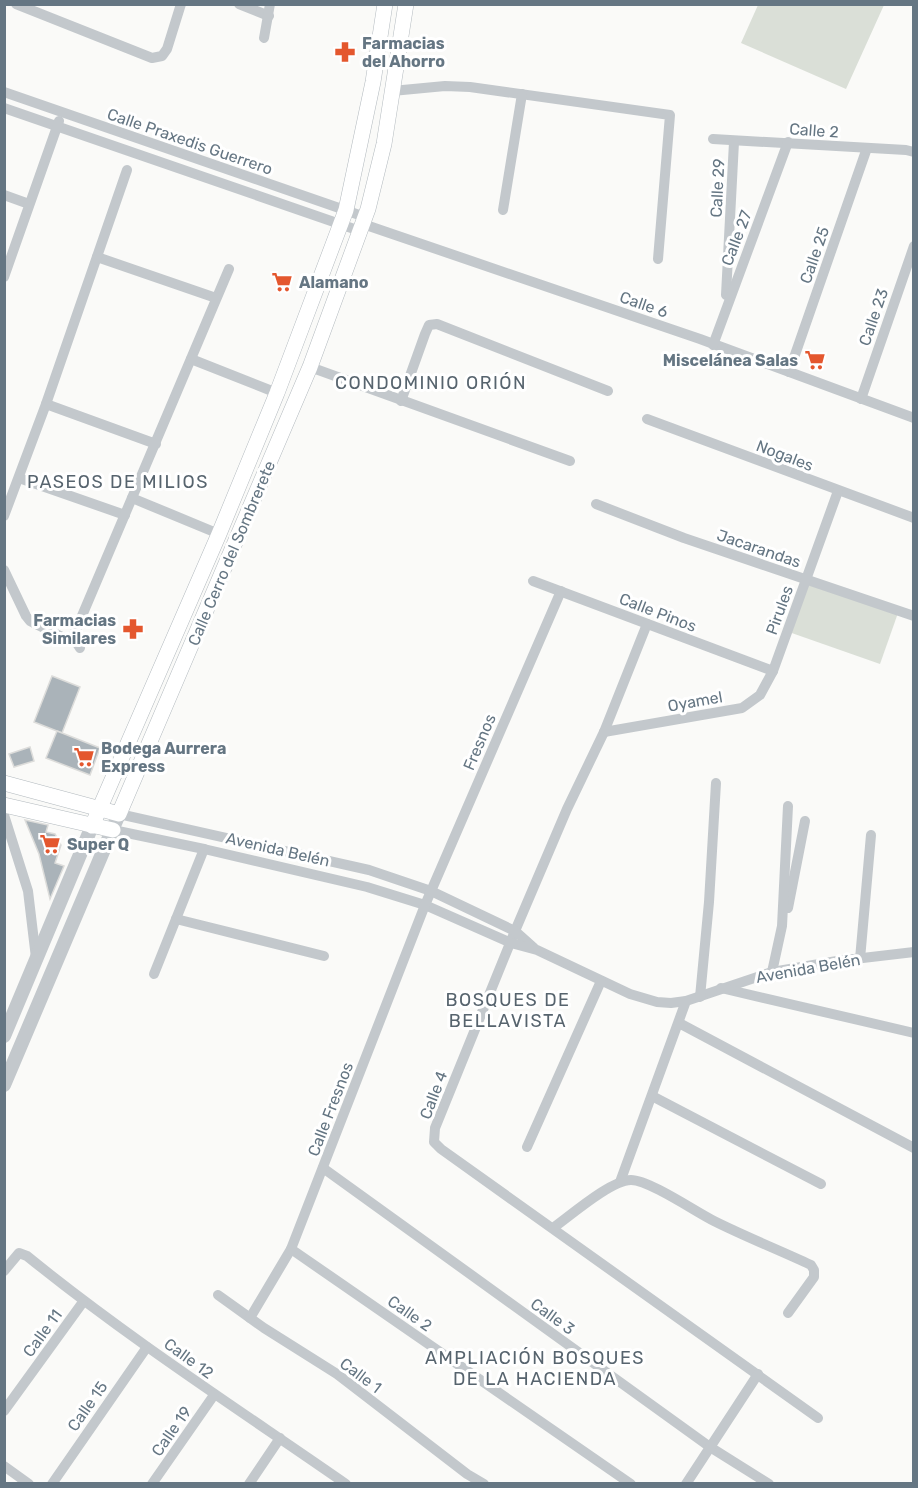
<svg xmlns="http://www.w3.org/2000/svg" width="918" height="1488" font-family="Rubik,sans-serif">
<style>
.green{fill:#dadfd7}
.building{fill:#aab3b9;stroke:#dcdcda;stroke-width:1.5}
.lines{fill:none;stroke-linecap:round;stroke-linejoin:round}
.secondary-casing{stroke:#b3babf;stroke-width:16}
.minor{stroke:#c3c8cc;stroke-width:10}
.tertiary{stroke:#c3c8cc;stroke-width:14}
.secondary{stroke:#fff;stroke-width:15}
.labels{text-anchor:middle;stroke-width:6;stroke-linejoin:round;paint-order:stroke}
.poi-label{font-size:16px;font-weight:bold;fill:#657683;stroke:#fff;text-anchor:start}
.street-label{font-size:16px;fill:#657683;stroke:#fff}
.neighbourhood-label{font-size:18px;letter-spacing:1.5px;fill:#57646e;stroke:#fff}
</style>
<rect width="100%" height="100%" fill="#fafaf8"/>
<!-- green -->
<g class="green">
<path d="M758 5V4L884 5 846 89 741 43Z"/>
<path d="M804 580 898 613 880 664 786 631Z"/>
</g>
<!-- building -->
<g class="building">
<path d="M52 676 80 687 62 733 34 722Z"/>
<path d="M57 731 100 748 90 775 46 758Z"/>
<path d="M30 747 34 761 14 767 9 754Z"/>
<path d="M25 820 48 825 46 832 55 834 61 845 55 863 64 866 50 899 39 854Z"/>
</g>
<g class="lines">
<!-- secondary casing -->
<g class="secondary-casing">
<g id="secondary">
<path d="M4 783 119 814 310 367 368 209 384 144 406 4"/>
<path d="M4 805 113 830"/>
<path d="M92 826 219 534 277 393 346 210 373 82 385 4"/>
</g>
</g>
<!-- minor -->
<g class="minor">
<path d="M16 4 152 58 162 56 167 49 181 4"/>
<path d="M239 4 269 16"/>
<path d="M264 38 270 4"/>
<path d="M392 91 445 86 470 87 670 115 658 259"/>
<path d="M4 92 365 217"/>
<path d="M4 108 360 231"/>
<path d="M713 139 906 150 914 152"/>
<path d="M4 195 29 204"/>
<path d="M503 210 522 94"/>
<path d="M363 224 700 339 914 418"/>
<path d="M97 257 216 298"/>
<path d="M4 277 59 121"/>
<path d="M726 295 734 142"/>
<path d="M713 345 788 142"/>
<path d="M191 359 277 393"/>
<path d="M310 367 570 461"/>
<path d="M789 372 867 148"/>
<path d="M861 399 914 246"/>
<path d="M401 401 425 334 429 325 437 324 608 391"/>
<path d="M46 404 156 444"/>
<path d="M647 419 914 518"/>
<path d="M19 478 125 515"/>
<path d="M132 498 219 534"/>
<path d="M596 504 684 538 914 616"/>
<path d="M4 516 46 404 127 170"/>
<path d="M4 570 26 616 30 621 66 639 73 637 80 648"/>
<path d="M533 581 773 671"/>
<path d="M647 624 604 732 567 809 515 931 435 1128 434 1142 441 1149 818 1418"/>
<path d="M73 637 229 269"/>
<path d="M604 732 742 708 760 695 773 671 838 491"/>
<path d="M119 814 369 870 431 891 515 931 534 948"/>
<path d="M4 815 28 891 36 958"/>
<path d="M113 830 204 849 367 887 425 905 511 943 537 950 630 994 657 1002 671 1003 686 1001 772 972 837 961 914 952"/>
<path d="M788 908 805 821"/>
<path d="M176 919 324 956"/>
<path d="M860 959 871 835"/>
<path d="M772 972 782 926 788 806"/>
<path d="M154 974 204 849"/>
<path d="M721 988 914 1033"/>
<path d="M700 997 709 902 716 783"/>
<path d="M679 1023 914 1148"/>
<path d="M652 1096 821 1184"/>
<path d="M527 1147 601 981"/>
<path d="M323 1168 710 1447 769 1484"/>
<path d="M620 1182 686 1001"/>
<path d="M553 1228C570 1216 611 1180 631 1180 649 1180 696 1212 714 1221 746 1237 779 1250 811 1265L814 1270V1277L788 1313"/>
<path d="M291 1249 631 1484"/>
<path d="M4 1271 19 1253 27 1256C128 1338 238 1409 346 1484"/>
<path d="M218 1295 264 1328 337 1374 467 1474 484 1484"/>
<path d="M250 1318 291 1249 425 905 561 591"/>
<path d="M4 1411 83 1302"/>
<path d="M4 1466 29 1484"/>
<path d="M52 1484 147 1347"/>
<path d="M152 1484 214 1395"/>
<path d="M249 1484 280 1438"/>
<path d="M686 1484 758 1374"/>
</g>
<!-- tertiary -->
<g class="tertiary">
<path d="M4 1036 92 826"/>
<path d="M4 1085 119 814"/>
</g>
<!-- secondary -->
<use href="#secondary" class="secondary"/>
</g>
<!-- icons -->
<defs>
<g id="pharmacy-bare" transform="scale(1.62)"><path d="M-2-6h4v4h4v4h-4v4h-4v-4h-4v-4h4Z" fill="#e4572e" stroke="#fff" stroke-width="2.5" paint-order="stroke"/></g>
<g id="supermarket-bare" transform="scale(1.62)"><path d="M-6-5.5h2.5l.6 2H6L4.5 2H-2.5L-4.4-4H-6ZM-1.5 3.2a1.3 1.3 0 1 0 .1 0ZM3 3.2a1.3 1.3 0 1 0 .1 0Z" fill="#e4572e" stroke="#fff" stroke-width="2.5" paint-order="stroke"/></g>
</defs>
<g fill-rule="evenodd">
<use href="#pharmacy-bare" x="345" y="52"/>
<use href="#supermarket-bare" x="282" y="282"/>
<use href="#supermarket-bare" x="815" y="360"/>
<use href="#pharmacy-bare" x="133" y="629"/>
<use href="#supermarket-bare" x="84" y="757"/>
<use href="#supermarket-bare" x="50" y="844"/>
</g>
<g class="labels">
<!-- poi labels -->
<g class="poi-label">
<text x="362" y="49">Farmacias<tspan x="362" dy="18">del Ahorro</tspan></text>
<text x="299" y="288">Alamano</text>
<text x="798" y="366" text-anchor="end">Miscelánea Salas</text>
<text x="116" y="626" text-anchor="end">Farmacias<tspan x="116" dy="18">Similares</tspan></text>
<text x="101" y="754">Bodega Aurrera<tspan x="101" dy="18">Express</tspan></text>
<text x="67" y="850">Super Q</text>
</g>
<!-- street labels -->
<g class="street-label">
<text transform="translate(814 130) rotate(4)" y="6">Calle 2</text>
<text transform="translate(190 141) rotate(19)" y="6">Calle Praxedis Guerrero</text>
<text transform="translate(717 188) rotate(-87)" y="6">Calle 29</text>
<text transform="translate(736 238) rotate(-69)" y="6">Calle 27</text>
<text transform="translate(814 255) rotate(-71)" y="6">Calle 25</text>
<text transform="translate(644 304) rotate(19)" y="6">Calle 6</text>
<text transform="translate(873 317) rotate(-71)" y="6">Calle 23</text>
<text transform="translate(785 455) rotate(21)" y="6">Nogales</text>
<text transform="translate(759 548) rotate(19)" y="6">Jacarandas</text>
<text transform="translate(231 553) rotate(-67)" y="6">Calle Cerro del Sombrerete</text>
<text transform="translate(779 610) rotate(-70)" y="6">Pirules</text>
<text transform="translate(658 612) rotate(21)" y="6">Calle Pinos</text>
<text transform="translate(695 701) rotate(-10)" y="6">Oyamel</text>
<text transform="translate(479 742) rotate(-67)" y="6">Fresnos</text>
<text transform="translate(278 849) rotate(13)" y="6">Avenida Belén</text>
<text transform="translate(808 968) rotate(-10)" y="6">Avenida Belén</text>
<text transform="translate(433 1095) rotate(-69)" y="6">Calle 4</text>
<text transform="translate(330 1109) rotate(-69)" y="6">Calle Fresnos</text>
<text transform="translate(410 1313) rotate(35)" y="6">Calle 2</text>
<text transform="translate(553 1316) rotate(36)" y="6">Calle 3</text>
<text transform="translate(42 1333) rotate(-54)" y="6">Calle 11</text>
<text transform="translate(189 1358) rotate(36)" y="6">Calle 12</text>
<text transform="translate(361 1375) rotate(37)" y="6">Calle 1</text>
<text transform="translate(87 1406) rotate(-55)" y="6">Calle 15</text>
<text transform="translate(171 1431) rotate(-55)" y="6">Calle 19</text>
</g>
<!-- neighbourhood labels -->
<g class="neighbourhood-label">
<text x="431" y="389">CONDOMINIO ORIÓN</text>
<text x="118" y="488">PASEOS DE MILIOS</text>
<text x="508" y="1006">BOSQUES DE<tspan x="508" dy="21">BELLAVISTA</tspan></text>
<text x="535" y="1364">AMPLIACIÓN BOSQUES<tspan x="535" dy="21">DE LA HACIENDA</tspan></text>
</g>
</g>
<!-- border -->
<rect width="918" height="1488" fill="none" stroke="#657683" stroke-width="12"/>
</svg>
